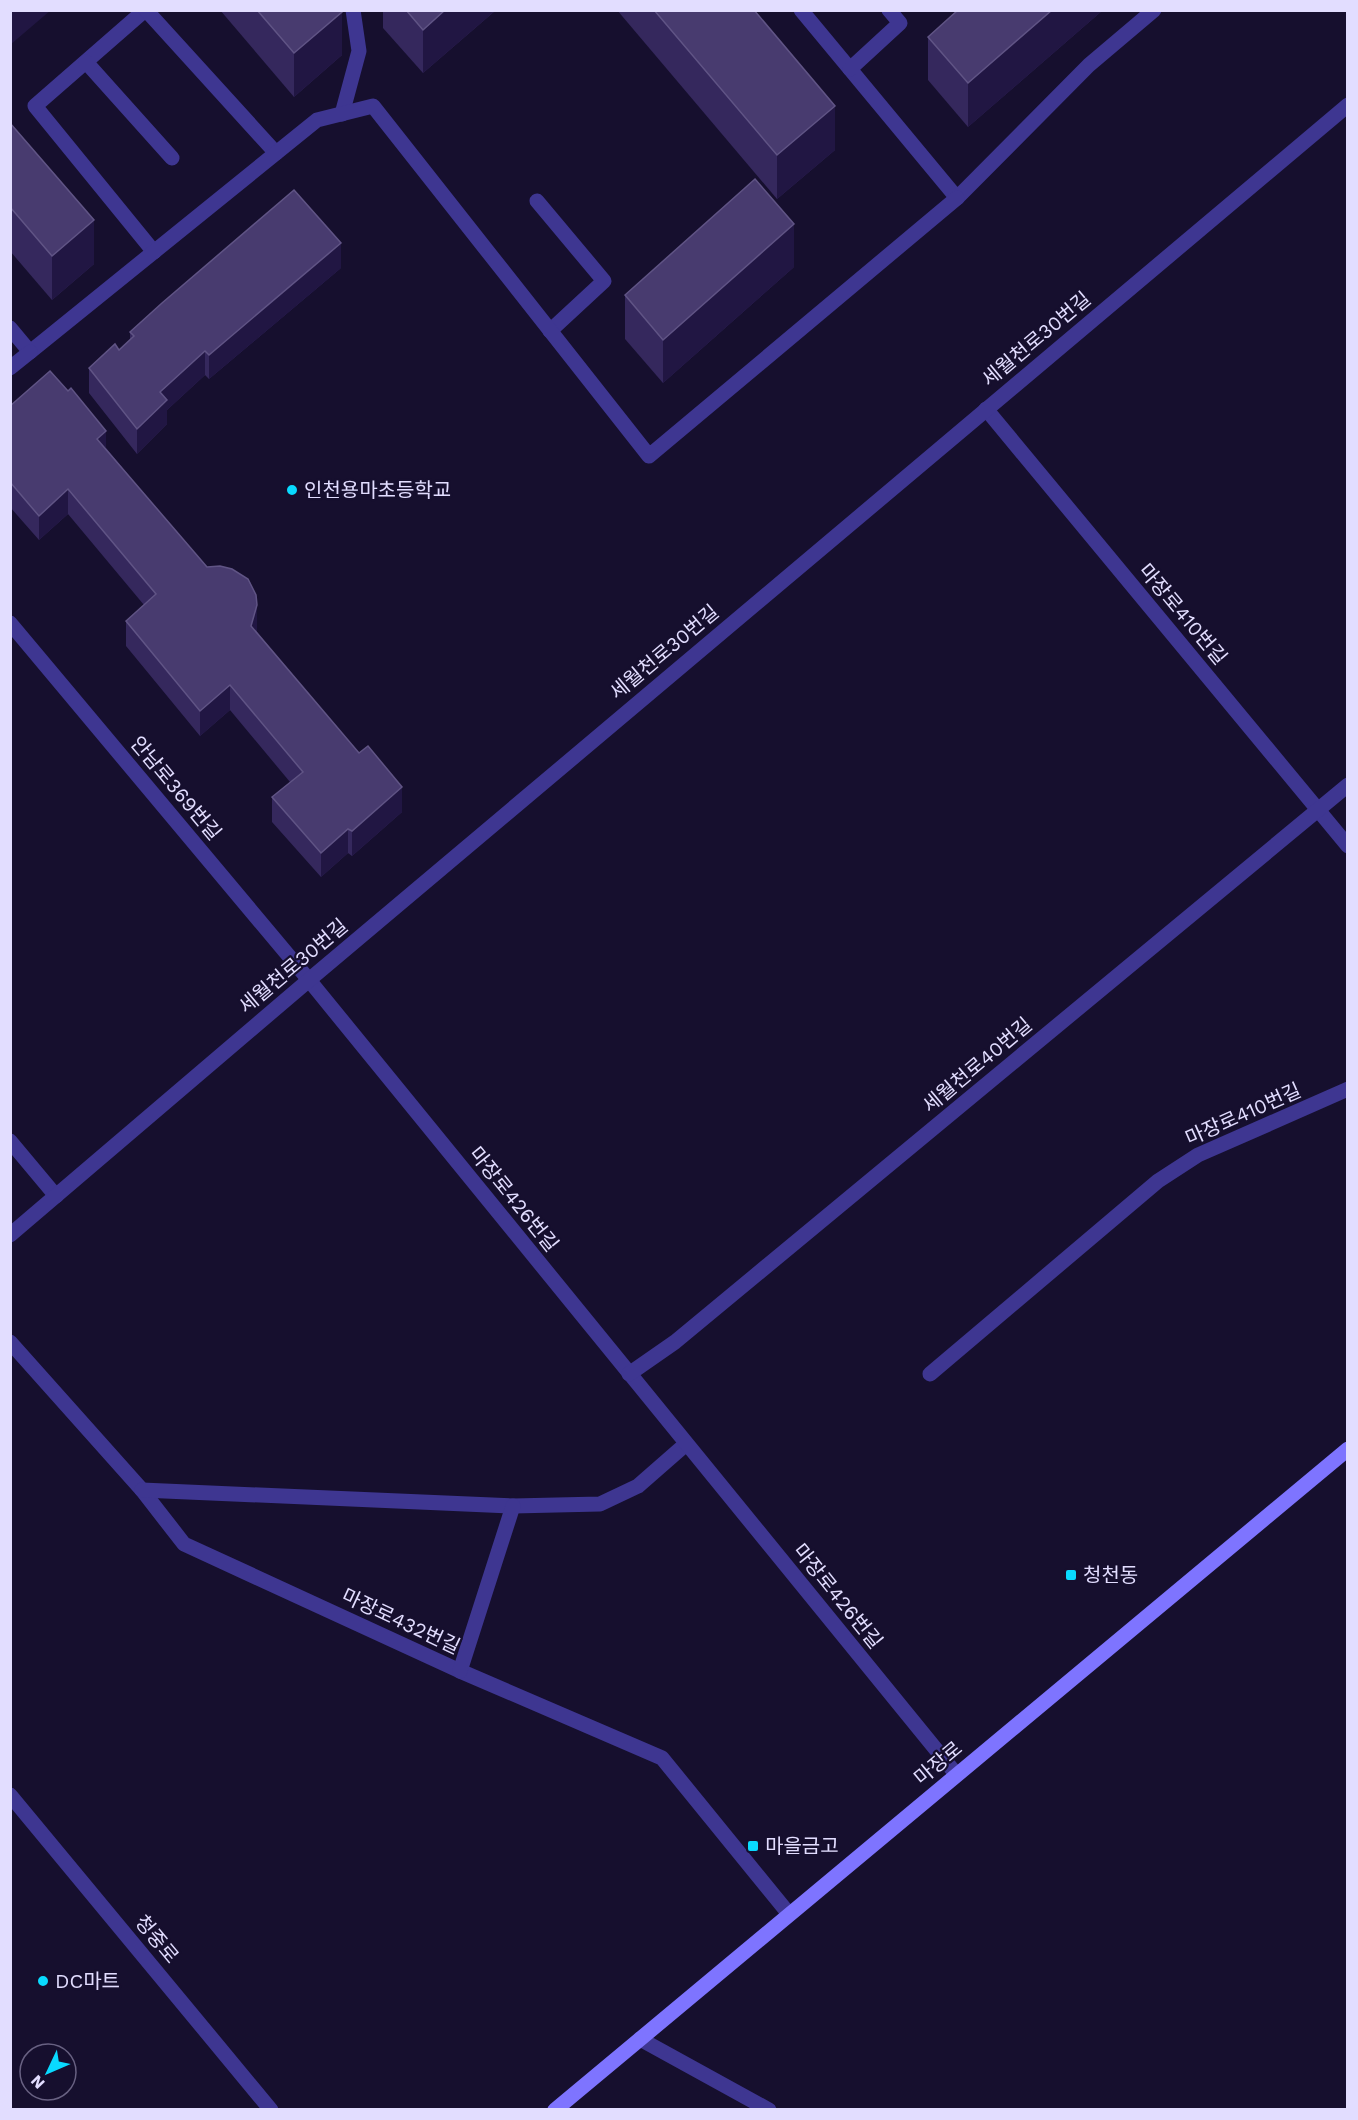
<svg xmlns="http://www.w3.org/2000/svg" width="1358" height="2120" font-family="'Work Sans','Noto Sans KR',sans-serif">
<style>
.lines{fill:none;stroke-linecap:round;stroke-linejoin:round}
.lane{stroke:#3e3691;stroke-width:15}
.street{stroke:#3e3691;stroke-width:15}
.secondary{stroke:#7e74ff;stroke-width:15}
.wall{fill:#35285d}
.shaded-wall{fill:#211643}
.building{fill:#483b6f;stroke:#605485;stroke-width:1.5}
.poi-dot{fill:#09daff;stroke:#160f2e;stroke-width:2}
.labels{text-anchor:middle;stroke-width:4.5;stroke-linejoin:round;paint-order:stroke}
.street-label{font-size:20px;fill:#e2ddff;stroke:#160f2e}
.poi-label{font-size:20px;fill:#e2ddff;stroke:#160f2e;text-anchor:start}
</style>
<rect width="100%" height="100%" fill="#160f2e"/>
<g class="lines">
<!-- lane -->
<g class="lane">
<path d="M145 10 35 106 154 252"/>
<path d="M146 10 276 153"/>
<path d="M801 10 957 198 1089 65 1154 10"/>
<path d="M86 62 172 158"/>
<path d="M850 69 900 23 889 10"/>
<path d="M342 114 359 51 353 10"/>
<path d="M537 201 604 281 550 331"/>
<path d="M10 328 30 352 317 120 373 106 649 456 957 198"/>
<path d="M10 368 30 352"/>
<path d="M10 1342 142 1490 184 1544 460 1671 662 1758 789 1914"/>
<path d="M930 1374 1158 1181 1198 1155 1348 1089"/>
<path d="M142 1490 513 1506 600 1504 638 1486 686 1444"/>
<path d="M460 1671 513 1506"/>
<path d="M640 2039 769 2110"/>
</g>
<!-- street -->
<g class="street">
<path d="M986 409 1348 846"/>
<path d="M10 623 309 980 956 1774"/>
<path d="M10 1141 56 1196"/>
<path d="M10 1235 309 980 1348 105"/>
<path d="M629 1374 675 1342 1348 785"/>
<path d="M10 1795 271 2110"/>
</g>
<!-- secondary -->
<path class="secondary" d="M555 2110 1348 1449"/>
</g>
<!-- wall -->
<g class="wall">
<path d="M220 10H341L342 55 294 97Z"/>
<path d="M383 10H496L423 73 383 28Z"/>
<path d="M617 10H754L835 150 777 199Z"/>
<path d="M1103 10 968 127 928 80V37Z"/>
<path d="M10 123 94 264 52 300 10 251Z"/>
<path d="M794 267 663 383 625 339V295Z"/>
<path d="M341 268 209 379 205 375 167 410V424L137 454 89 393V368L119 350 130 340V332Z"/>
<path d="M68 391 106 448 257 630V632L402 812 352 856 348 853 321 877 272 822V797L290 782 230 710 200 736 126 646V621L144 605 68 514 39 540 10 507V406Z"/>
</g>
<!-- shaded-wall -->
<g class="shaded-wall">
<path d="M10 10H51L10 45Z"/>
<path d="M445 10H496L423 73V30Z"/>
<path d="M1052 10H1103L968 127V83Z"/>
<path d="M342 12V55L294 97V53Z"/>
<path d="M835 106V150L777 199V155Z"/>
<path d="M94 220V264L52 300V256Z"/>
<path d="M794 224V267L663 383V340Z"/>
<path d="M341 243V268L209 379V355Z"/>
<path d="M205 351V375L167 410V424L137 454V429L160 392Z"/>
<path d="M106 431V455L97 439Z"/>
<path d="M68 489V514L39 540V516Z"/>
<path d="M257 605V630L251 650V626Z"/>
<path d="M230 685V710L200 736V711Z"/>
<path d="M402 787V812L352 856V831Z"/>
<path d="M348 829V853L321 877V853Z"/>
</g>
<!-- building -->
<g class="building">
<path d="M257 10H341L342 12 294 53Z"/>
<path d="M406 10H445L423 30Z"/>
<path d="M654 10H754L835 106 777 155Z"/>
<path d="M958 10H1052L968 83 928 37Z"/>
<path d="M10 123 94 220 52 256 10 207Z"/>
<path d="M755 179 794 224 663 340 625 295Z"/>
<path d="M294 190 341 243 209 355 205 351 160 392 167 400 137 429 89 368 115 344 119 350 134 336 130 332 162 303Z"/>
<path d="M50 371 68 391 71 388 106 431 97 439 207 567 220 566 232 569 248 579 256 595 257 605 251 626 359 753 368 746 402 787 352 831 348 829 321 853 272 797 303 772 230 685 200 711 126 621 156 594 68 489 39 516 10 482V406Z"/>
</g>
<!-- markers -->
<g class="poi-dot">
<circle cx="292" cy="490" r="6"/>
<rect x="1065" y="1569" width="12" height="12" rx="3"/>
<rect x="747" y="1840" width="12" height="12" rx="3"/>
<circle cx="43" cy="1981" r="6"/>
</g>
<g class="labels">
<!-- street labels -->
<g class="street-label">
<text transform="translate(1036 339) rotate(-40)" y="7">세월천로30번길</text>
<text transform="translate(1183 614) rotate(50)" y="7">마장로410번길</text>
<text transform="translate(664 652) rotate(-40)" y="7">세월천로30번길</text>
<text transform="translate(176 788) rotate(50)" y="7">안남로369번길</text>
<text transform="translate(293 966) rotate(-40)" y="7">세월천로30번길</text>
<text transform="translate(977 1065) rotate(-40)" y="7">세월천로40번길</text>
<text transform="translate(1243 1114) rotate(-24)" y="7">마장로410번길</text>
<text transform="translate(514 1199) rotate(51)" y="7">마장로426번길</text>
<text transform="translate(838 1596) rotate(51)" y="7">마장로426번길</text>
<text transform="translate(401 1621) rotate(25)" y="7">마장로432번길</text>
<text transform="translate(938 1763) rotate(-40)" y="7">마장로</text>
<text transform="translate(157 1939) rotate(50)" y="7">청중로</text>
</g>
<!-- poi labels -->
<g class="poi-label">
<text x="304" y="497">인천용마초등학교</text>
<text x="1083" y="1582">청천동</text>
<text x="765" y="1853">마을금고</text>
<text x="55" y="1988">DC마트</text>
</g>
</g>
<!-- border -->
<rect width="1358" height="2120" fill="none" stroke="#e2ddff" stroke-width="24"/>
<!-- north arrow -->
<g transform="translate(48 2072) rotate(226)"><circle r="28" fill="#160f2e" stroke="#686182" stroke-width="1.5"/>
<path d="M0-4.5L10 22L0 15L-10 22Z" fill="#09daff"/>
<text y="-9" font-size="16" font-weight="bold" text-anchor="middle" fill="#e2ddff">N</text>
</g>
</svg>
